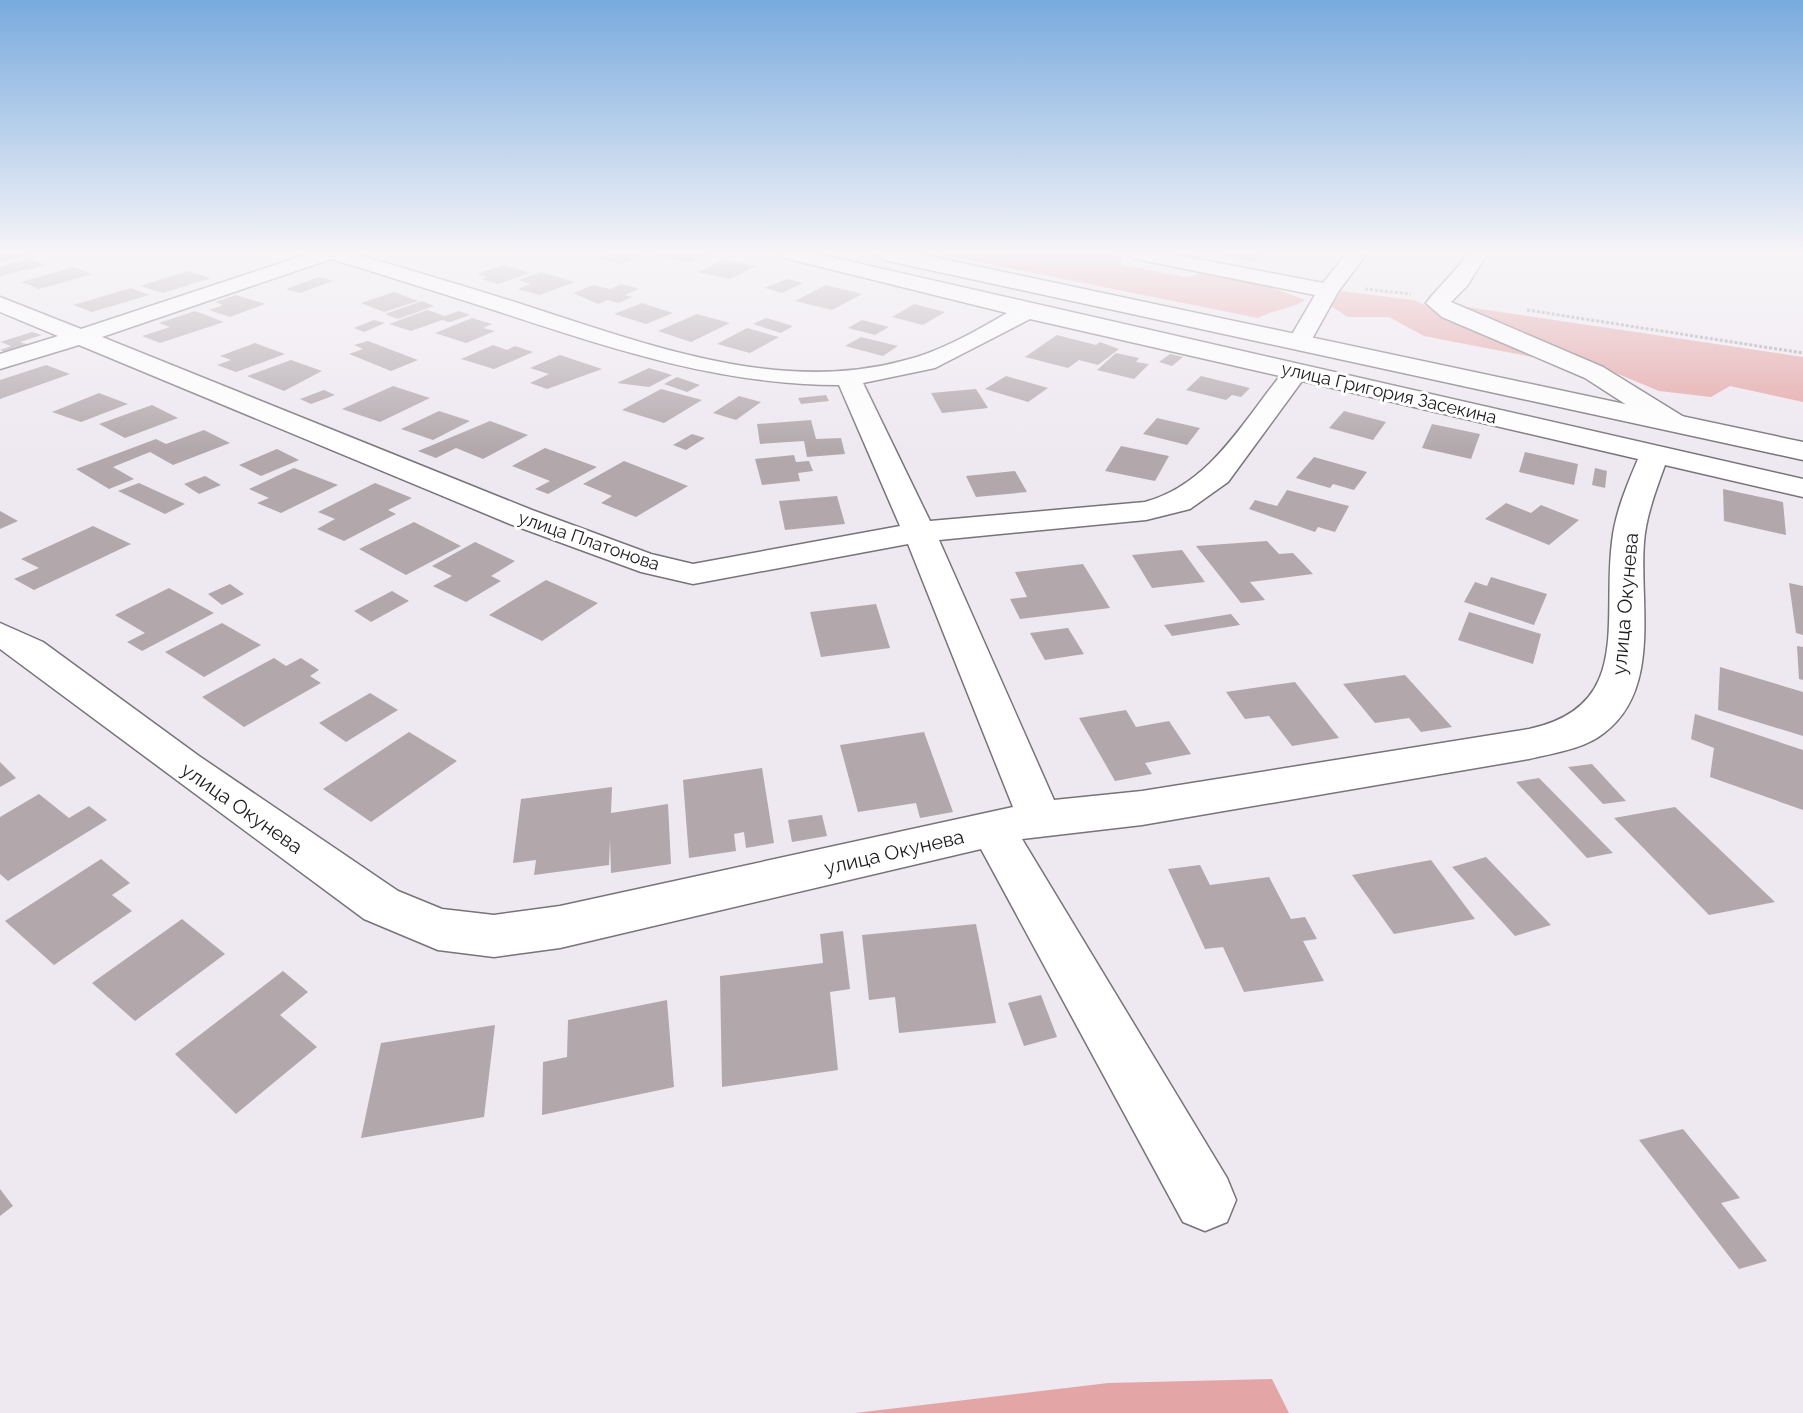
<svg xmlns="http://www.w3.org/2000/svg" width="1803" height="1413" font-family="Raleway,sans-serif">
<style>
.green{fill:#e4a5a6}
.building{fill:#b2a8ac}
.lines{fill:none;stroke-linecap:round;stroke-linejoin:round}
.minor-casing{stroke:#78727a;stroke-width:3}
.major-casing{stroke:#78727a;stroke-width:3}
.path{stroke:#a5a1a7;stroke-width:3;stroke-dasharray:3 2;stroke-linecap:butt}
.minor{fill:#fff;fill-rule:evenodd}
.major{fill:#fff;fill-rule:evenodd}
.labels{text-anchor:middle;stroke-width:6;stroke-linejoin:round;paint-order:stroke}
.far-street-label{font-size:18px;fill:#1e1c1f;stroke:#fff}
.street-label{font-size:20px;fill:#1e1c1f;stroke:#fff}
</style>
<rect width="100%" height="100%" fill="#eee8f0"/>
<!-- green -->
<g class="green">
<path d="M934 253C952 253 1047 257 1054 253H1101L1121 257 1122 265 1186 277 1205 273 1271 287 1305 300C1290 310 1274 309 1258 318Z"/>
<path d="M1341 291 1413 300 1568 364 1424 336 1389 317H1348L1331 306Z"/>
<path d="M1453 305 1803 357V402L1730 386 1711 397 1659 391Z"/>
<path d="M1272 1379 1289 1413H855L1108 1383Z"/>
</g>
<!-- building -->
<g class="building">
<path d="M0 253H30V254L0 262Z"/>
<path d="M612 253H646L620 264 598 258Z"/>
<path d="M658 253H712L689 262 651 256Z"/>
<path d="M1215 253H1263L1252 262Z"/>
<path d="M30 259 47 265 0 276V267Z"/>
<path d="M725 259 756 266 730 279 698 272Z"/>
<path d="M504 265 530 273 498 284 481 279 487 277 477 274Z"/>
<path d="M74 267 92 274 39 289 21 282Z"/>
<path d="M188 271 211 278 163 293 140 286Z"/>
<path d="M541 272 575 282 539 295 518 289 531 284 519 280Z"/>
<path d="M319 277 333 281 300 293 286 289Z"/>
<path d="M787 279 803 283 782 293 765 288Z"/>
<path d="M622 284 639 289 625 295 632 297 618 303 608 300 598 304 573 293 594 285 610 289Z"/>
<path d="M826 285 862 294 832 310 795 301Z"/>
<path d="M131 288 149 295 92 312 73 305Z"/>
<path d="M394 292 418 301 384 312 361 303Z"/>
<path d="M236 295 265 304 230 317 209 310 223 305 215 302Z"/>
<path d="M422 301 434 306 398 319 385 314Z"/>
<path d="M642 303 673 313 646 324 614 314Z"/>
<path d="M914 304 945 312 923 325 892 317Z"/>
<path d="M427 310 445 316 459 311 470 315 450 322 442 320 411 331 389 324Z"/>
<path d="M195 311 224 322 160 343 142 336 170 327 159 323Z"/>
<path d="M697 314 730 323 691 342 658 331Z"/>
<path d="M472 318 492 324 483 328 495 331 466 343 435 333Z"/>
<path d="M766 318 793 326 781 333 753 324Z"/>
<path d="M374 320 385 323 364 332 354 328Z"/>
<path d="M862 320 889 327 875 335 848 328Z"/>
<path d="M747 328 779 337 750 353 717 344Z"/>
<path d="M32 332 42 335 20 342 32 346 9 354 0 350 11 346 0 342Z"/>
<path d="M1057 335 1096 345 1100 342 1119 349 1098 365 1079 360 1068 368 1025 357Z"/>
<path d="M861 337 898 346 883 356 845 346Z"/>
<path d="M368 341 418 360 391 371 349 354 363 349 354 345Z"/>
<path d="M255 343 285 354 236 372 217 365 231 360 220 356Z"/>
<path d="M493 345 507 350 515 346 533 352 494 369 461 359Z"/>
<path d="M1116 353 1139 358 1136 362 1149 364 1134 379 1097 370Z"/>
<path d="M1170 354 1183 357 1172 366 1159 362Z"/>
<path d="M560 355 602 369 547 389 530 383 549 374 530 368Z"/>
<path d="M291 360 322 371 284 391 247 376Z"/>
<path d="M46 365 70 374 0 399V380Z"/>
<path d="M649 368 672 375 649 387 617 383Z"/>
<path d="M1006 376 1048 388 1028 402 985 389Z"/>
<path d="M1201 376 1250 388 1241 397 1232 395 1226 400 1186 390Z"/>
<path d="M677 377 700 385 687 392 664 384Z"/>
<path d="M393 386 430 398 380 422 342 409Z"/>
<path d="M661 389 702 400 664 423 622 410Z"/>
<path d="M976 389 988 408 942 413 931 393Z"/>
<path d="M324 390 335 395 311 404 300 399Z"/>
<path d="M99 393 128 404 81 422 52 412Z"/>
<path d="M826 395 829 401 801 404 798 398Z"/>
<path d="M739 396 761 402 736 420 713 413Z"/>
<path d="M152 405 178 418 125 438 99 424Z"/>
<path d="M439 411 470 421 433 440 401 429Z"/>
<path d="M1344 411 1386 422 1373 440 1329 428Z"/>
<path d="M1157 418 1200 428 1187 445 1143 434Z"/>
<path d="M811 420 816 439 841 438 845 454 807 457 804 441 760 444 757 424Z"/>
<path d="M490 421 528 435 483 459 456 448 436 458 418 451Z"/>
<path d="M1432 424 1480 434 1471 459 1422 448Z"/>
<path d="M204 430 230 443 173 465 150 452 113 467 134 479 109 489 76 469 156 439 166 444Z"/>
<path d="M692 434 705 438 686 450 673 445Z"/>
<path d="M1121 446 1169 456 1155 481 1105 471Z"/>
<path d="M545 448 597 467 548 494 535 489 550 481 512 466Z"/>
<path d="M277 449 299 460 261 476 239 465Z"/>
<path d="M1525 452 1578 464 1574 485 1519 472Z"/>
<path d="M794 455 796 462 809 461 813 471 798 473 800 481 762 485 755 459Z"/>
<path d="M1314 457 1367 472 1354 490 1333 484 1330 488 1296 478Z"/>
<path d="M624 461 688 486 636 517 601 503 612 496 583 484Z"/>
<path d="M294 468 338 485 281 513 257 503 269 498 249 489Z"/>
<path d="M1595 468 1607 471 1605 488 1592 485Z"/>
<path d="M1015 471 1027 492 976 497 966 476Z"/>
<path d="M205 476 221 485 199 494 184 484Z"/>
<path d="M139 483 185 504 165 514 118 491Z"/>
<path d="M375 483 412 498 388 510 396 514 344 541 317 529 335 519 318 512Z"/>
<path d="M1723 489 1783 502 1786 535 1724 521Z"/>
<path d="M1287 490 1349 506 1335 532 1318 527 1315 532 1249 509 1255 500 1277 506Z"/>
<path d="M837 496 845 524 785 530 779 501Z"/>
<path d="M1506 503 1531 513 1541 505 1579 520 1549 545 1485 519Z"/>
<path d="M0 511 18 521 0 529Z"/>
<path d="M414 522 461 546 406 575 359 549Z"/>
<path d="M93 526 131 544 34 590 14 579 39 568 21 559Z"/>
<path d="M1267 541 1279 554 1293 553 1313 574 1250 582 1265 600 1241 603 1196 546Z"/>
<path d="M475 542 515 561 491 576 501 581 466 602 433 586 452 576 432 566Z"/>
<path d="M1182 550 1205 582 1152 588 1132 555Z"/>
<path d="M1083 564 1110 608 1020 619 1010 599 1027 597 1015 572Z"/>
<path d="M1491 577 1547 594 1534 625 1464 602 1475 582 1487 586Z"/>
<path d="M546 580 598 603 542 641 489 615Z"/>
<path d="M1789 583 1803 586V635L1796 633Z"/>
<path d="M230 584 244 594 222 605 208 594Z"/>
<path d="M169 588 214 613 142 651 127 642 145 633 115 615Z"/>
<path d="M392 591 409 601 371 622 354 611Z"/>
<path d="M876 604 890 648 821 657 810 612Z"/>
<path d="M1469 612 1541 634 1533 664 1458 640Z"/>
<path d="M1231 614 1240 625 1172 636 1164 625Z"/>
<path d="M222 623 261 645 204 677 165 652Z"/>
<path d="M1068 628 1084 654 1045 660 1030 633Z"/>
<path d="M1797 646 1803 647V680L1799 679Z"/>
<path d="M274 658 286 666 301 658 319 670 310 676 321 683 244 727 202 697Z"/>
<path d="M1720 667 1803 692V736L1718 710Z"/>
<path d="M1405 675 1452 727 1421 732 1409 718 1375 723 1343 684Z"/>
<path d="M1295 682 1339 738 1292 746 1269 716 1245 719 1226 692Z"/>
<path d="M370 693 398 710 346 742 319 723Z"/>
<path d="M1126 710 1136 727 1169 721 1191 754 1145 763 1152 774 1115 781 1079 718Z"/>
<path d="M1695 714 1803 750V810L1710 777 1714 748 1691 739Z"/>
<path d="M409 732 457 761 371 822 323 789Z"/>
<path d="M924 732 953 812 920 818 916 803 858 812 840 745Z"/>
<path d="M0 762 16 778 0 787Z"/>
<path d="M1592 764 1626 801 1603 804 1568 767Z"/>
<path d="M762 768 774 843 746 848 744 832 734 834 736 851 689 858 683 780Z"/>
<path d="M1539 778 1613 853 1587 858 1516 782Z"/>
<path d="M612 787 611 813 668 804 671 864 611 873 610 840 609 865 534 875 536 860 513 863 521 799Z"/>
<path d="M39 794 69 818 89 806 107 820 8 881 0 874V817Z"/>
<path d="M1675 807 1775 902 1709 915 1614 818Z"/>
<path d="M822 815 827 836 792 842 788 820Z"/>
<path d="M1486 857 1551 925 1515 936 1452 867Z"/>
<path d="M101 859 130 883 112 895 132 911 54 965 5 921Z"/>
<path d="M1431 860 1475 919 1394 934 1352 875Z"/>
<path d="M1200 865 1210 885 1269 877 1291 919 1305 917 1317 939 1303 941 1324 981 1244 992 1223 947 1205 949 1168 869Z"/>
<path d="M182 919 225 954 135 1021 92 983Z"/>
<path d="M976 924 996 1023 899 1033 895 997 869 1000 862 935Z"/>
<path d="M843 931 850 989 830 992 838 1070 722 1087 720 976 823 963 820 934Z"/>
<path d="M283 971 308 992 280 1015 317 1047 236 1114 175 1054Z"/>
<path d="M1041 995 1057 1037 1024 1046 1008 1003Z"/>
<path d="M667 1000 674 1087 542 1115 543 1062 567 1057 568 1020Z"/>
<path d="M495 1025 484 1117 361 1138 381 1043Z"/>
<path d="M1683 1129 1740 1198 1721 1203 1767 1261 1739 1269 1639 1140Z"/>
<path d="M0 1189 13 1206 0 1216Z"/>
</g>
<g class="lines">
<!-- minor casing -->
<g class="minor-casing">
<g id="minor">
<path d="M311 253H352C409 270 465 286 521 304 640 342 776 395 902 361 940 352 974 332 1007 313L781 257 778 253H813L1803 479V497L1665 465C1656 490 1646 516 1644 542 1639 603 1662 689 1604 733 1584 749 1554 753 1529 759L1142 825 1022 839 1227 1178 1236 1200 1227 1222 1205 1231 1183 1222 981 849 560 948 494 957 438 950 364 919 0 649V623L43 642 199 756 398 891 442 909 494 915 560 906 1013 807 908 544 693 584 641 572 510 524 79 345 0 369V354L58 336 0 312V297L81 329ZM331 259C390 277 448 295 506 314 616 350 722 385 839 385L900 526 693 564 651 554 532 510 102 337ZM1030 319 1280 376C1241 425 1208 485 1145 502L930 521 863 383 935 368ZM1302 381 1638 459C1627 485 1615 513 1612 542 1602 622 1633 707 1529 729L1142 791 1054 800 939 540 1146 520 1190 509 1228 482Z"/>
<path d="M1126 253H1166L1323 283 1347 253H1367L1338 292 1307 348 1299 350 1287 343 1315 295 1136 259Z"/>
<path d="M1468 253H1488L1467 286 1451 302 1603 367 1684 417 1688 423 1684 429H1664L1585 378 1442 317 1426 303C1440 285 1454 274 1468 253Z"/>
</g>
</g>
<!-- major casing -->
<g class="major-casing">
<path id="major" d="M873 253H915L1803 442V460L884 260Z"/>
</g>
<!-- path -->
<g class="path">
<path d="M1365 289 1411 294"/>
<path d="M1527 310 1803 353"/>
</g>
<!-- minor -->
<use href="#minor" class="minor"/>
<!-- major -->
<use href="#major" class="major"/>
</g>
<!-- sky -->
<linearGradient id="sky" x2="0" y2="1"><stop stop-color="#78aade"/><stop offset="0.56" stop-color="#f7f5f8"/><stop offset="1" stop-color="#f7f5f8" stop-opacity="0"/></linearGradient>
<rect width="1803" height="451" fill="url(#sky)"/>
<g class="labels">
<!-- far-street labels -->
<g class="far-street-label">
<text transform="translate(1389 393) rotate(13)" y="6">улица Григория Засекина</text>
<text transform="translate(589 541) rotate(19)" y="6">улица Платонова</text>
</g>
<!-- street labels -->
<g class="street-label">
<text transform="translate(1625 604) rotate(-85)" y="7">улица Окунева</text>
<text transform="translate(242 808) rotate(35)" y="7">улица Окунева</text>
<text transform="translate(894 852) rotate(-13)" y="7">улица Окунева</text>
</g>
</g>
</svg>
